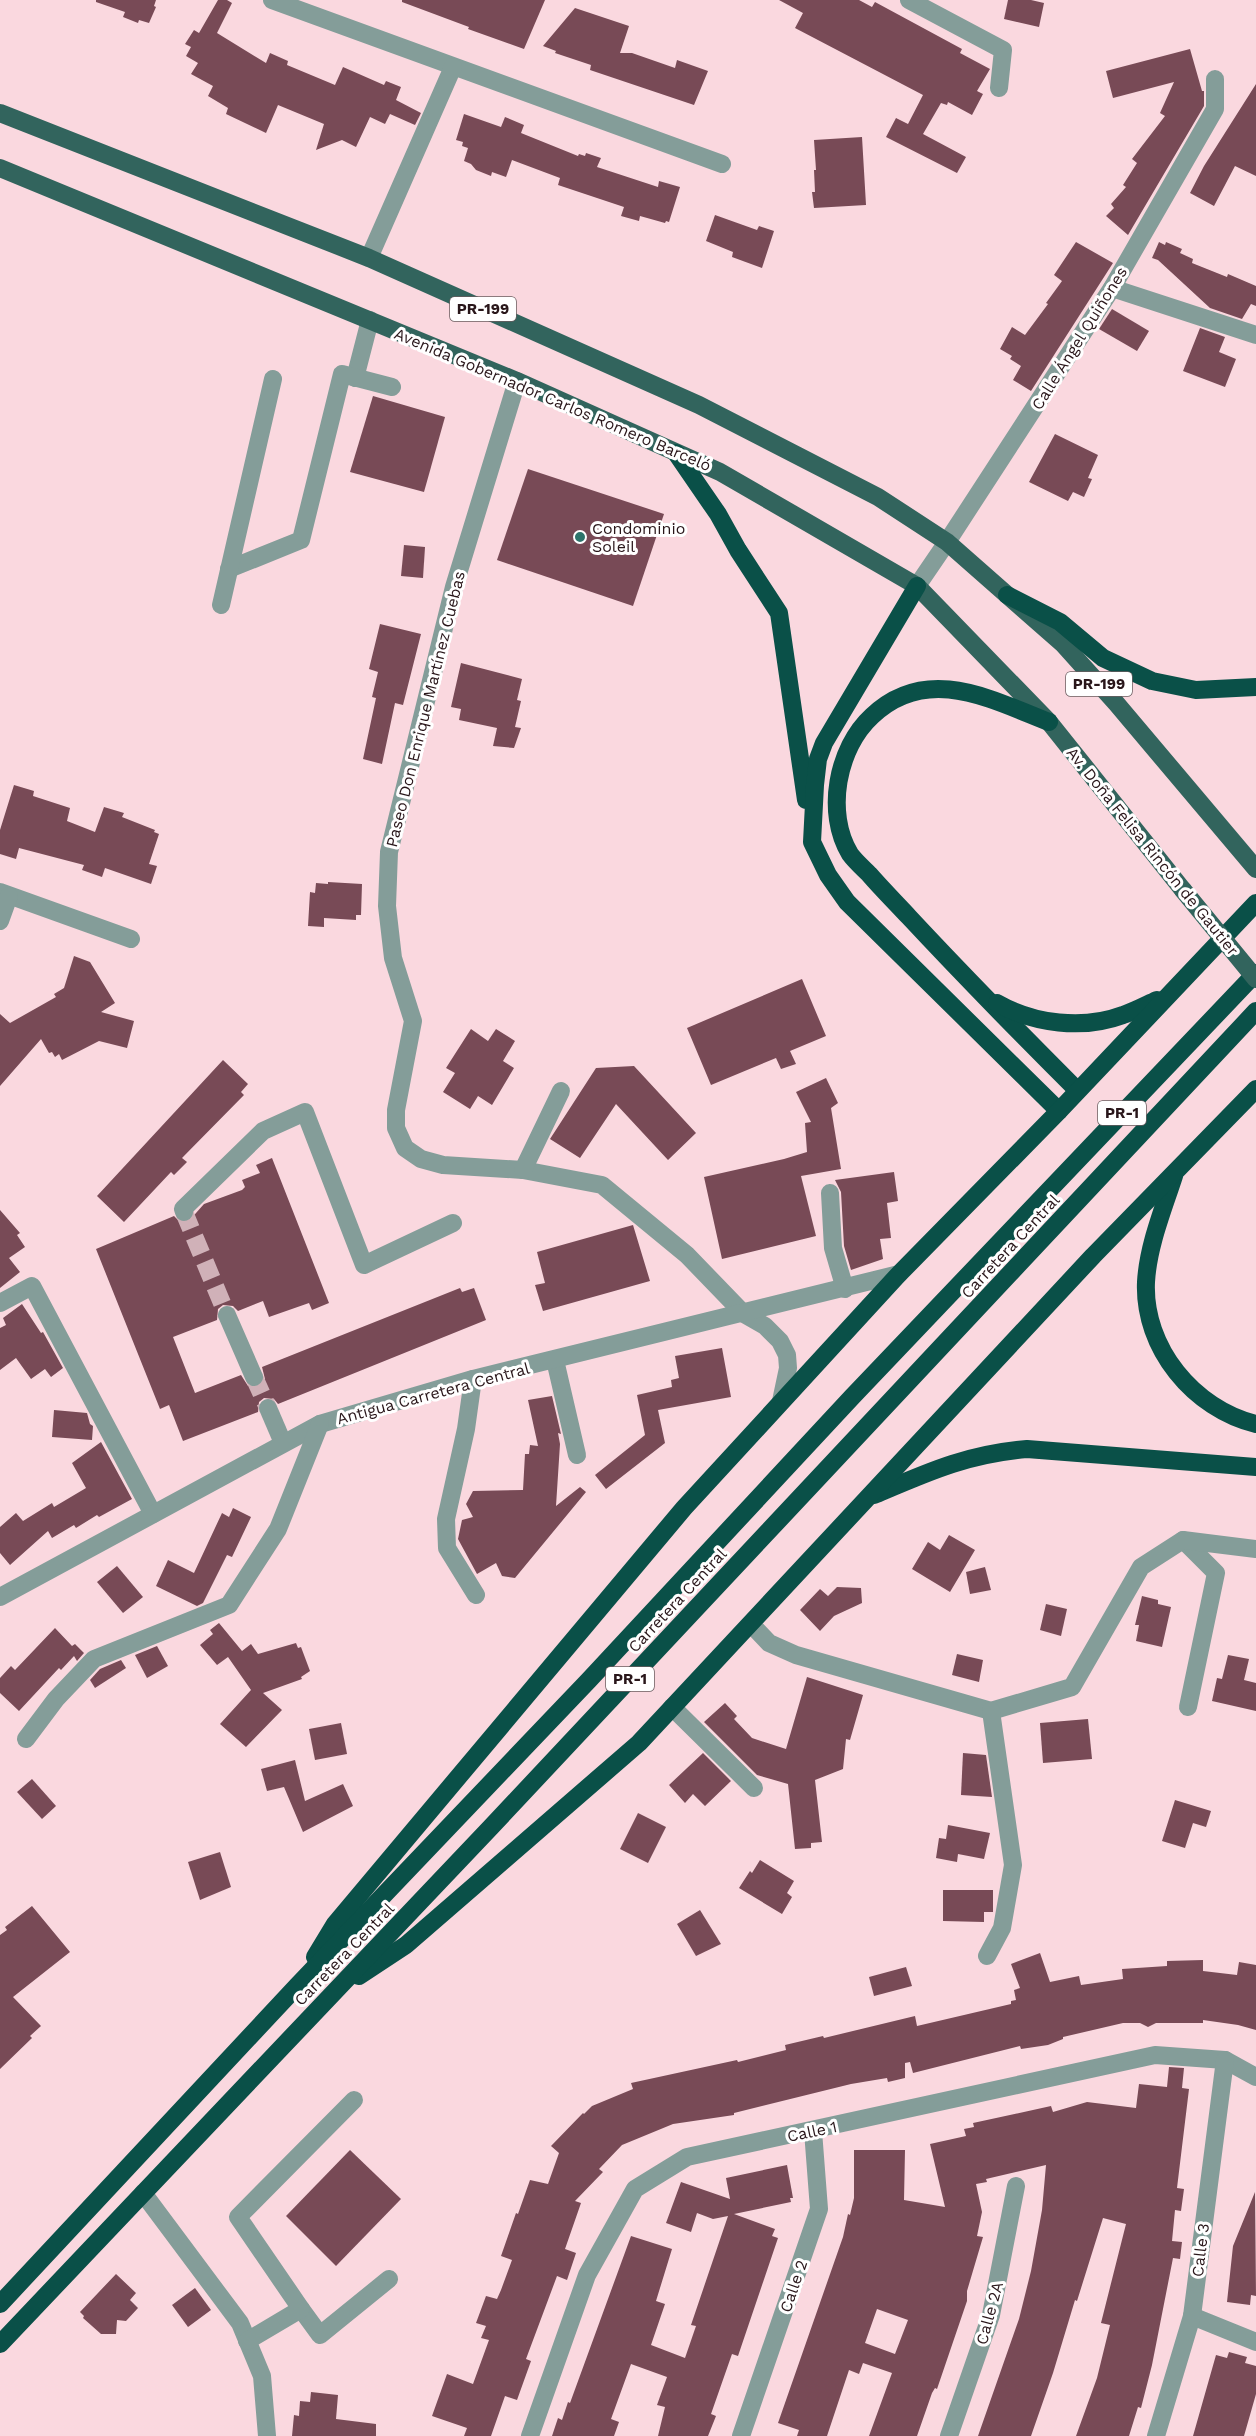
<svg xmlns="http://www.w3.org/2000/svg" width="1256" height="2436" font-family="'Work Sans',sans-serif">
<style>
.building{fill:#784a56;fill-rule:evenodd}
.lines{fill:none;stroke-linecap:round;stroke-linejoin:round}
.minor-tunnel{stroke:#d0b1b8;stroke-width:18;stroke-dasharray:18 9;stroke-linecap:butt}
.minor{stroke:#849d99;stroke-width:18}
.major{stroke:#32645d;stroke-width:18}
.highway{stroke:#0a5048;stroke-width:18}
.major-bridge{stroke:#32645d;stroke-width:18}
.poi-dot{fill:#2d746b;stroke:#fff;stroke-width:2}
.labels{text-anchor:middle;stroke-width:6;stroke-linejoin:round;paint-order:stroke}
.shield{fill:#fff;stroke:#695c5f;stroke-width:1.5}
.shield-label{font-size:15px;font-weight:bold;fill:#29161a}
.street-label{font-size:16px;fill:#29161a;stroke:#fff}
.poi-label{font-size:16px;fill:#29161a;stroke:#fff;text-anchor:start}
</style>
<rect width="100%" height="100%" fill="#fad8df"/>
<!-- building -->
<g class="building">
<path d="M96 0H156L154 6 156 7 149 23 139 20 138 23 123 17 125 12 96 2Z"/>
<path d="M218 0H227L232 3 217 33 266 63 270 53 288 61 287 65 335 85 343 67 384 85 386 81 401 87 396 100 421 113 415 125 390 114 385 124 370 117 356 147 342 140 316 150 324 124 278 105 266 133 226 114 228 108 208 96 213 86 191 74 198 63 186 56 191 47 185 44 194 30 199 33Z"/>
<path d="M402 0H545L524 49 468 29 469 27 402 2Z"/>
<path d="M779 0H859L872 7 875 2 962 49 960 53 990 69 977 91 983 94 972 115 948 102 947 105 941 103 923 134 966 157 957 173 886 137 896 118 908 124 923 95 795 28 803 13Z"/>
<path d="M1008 0H1031L1044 3 1039 27 1004 19Z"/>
<path d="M575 8 629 26 620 53H632L675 68 677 60 708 71 694 105 590 70 591 65 555 53 556 51 543 46Z"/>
<path d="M1190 49 1202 91H1204V106L1128 235 1106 216 1114 208 1111 204 1126 187 1123 185 1137 163 1132 159 1165 116 1160 113 1174 82 1113 98 1106 71Z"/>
<path d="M1256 84V176L1235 166 1214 206 1190 193 1204 166Z"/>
<path d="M464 114 501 127 505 117 524 125 521 133 578 156 579 154 585 156 586 153 601 158 597 167 658 187 659 181 680 187 669 222 666 221 665 223 640 216 639 221 621 216 624 207 558 185 560 178 512 160 506 177 492 172 491 176 476 170 471 164 464 161 468 148 462 146 463 142 456 140Z"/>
<path d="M862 137 866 205 814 208 812 192H815L814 170H816L814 140Z"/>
<path d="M715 215 757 230 759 226 774 231 762 268 732 257 733 252 706 241Z"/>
<path d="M1076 242 1113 263 1031 391 1013 380 1021 366 1010 359 1012 356 1000 349 1012 327 1025 335 1048 304 1046 303 1062 281 1054 275Z"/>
<path d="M1159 242 1165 245 1166 242 1182 249 1180 253 1193 259 1192 263 1227 277 1228 274 1256 286V306L1251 304 1242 319 1210 308 1158 260 1152 258Z"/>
<path d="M1112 309 1149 331 1137 351 1099 329Z"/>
<path d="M1200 328 1225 337 1219 352 1236 359 1225 387 1183 371Z"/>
<path d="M373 396 445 417 424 492 350 472Z"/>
<path d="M1055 434 1098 455 1088 478 1092 479 1084 497 1073 492 1068 501 1029 482Z"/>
<path d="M528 469 664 514 633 606 497 560Z"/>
<path d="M404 545 425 547 423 578 401 576Z"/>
<path d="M380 624 421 634 403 705 395 703 382 764 363 759 376 698 372 697 378 672 369 669Z"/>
<path d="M461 663 522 679 517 700 521 701 515 727 521 728 514 748 493 746 497 728 459 720 461 709 451 707Z"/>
<path d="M14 785 34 791 33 796 70 808 67 821 95 832 104 807 124 813 122 817 155 830 154 832 159 834 149 864 157 866 151 884 105 868 102 877 82 870 84 865 19 848 16 859 0 854V830Z"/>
<path d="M328 882 362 884 361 915H356V920L324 918V927L308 926 310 892 315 893 316 883 328 884Z"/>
<path d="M74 956 90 962 115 1003 101 1012 134 1021 127 1048 99 1041 62 1060 59 1054 55 1057 52 1052 49 1053 41 1039 0 1086V1014L10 1023 56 997 54 994 64 988Z"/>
<path d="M802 979 826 1036 790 1051 796 1064 781 1069 776 1058 711 1085 687 1028Z"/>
<path d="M471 1029 488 1041 496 1029 515 1041 503 1061 514 1068 492 1105 478 1096 470 1109 443 1092 455 1073 446 1068Z"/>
<path d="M223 1060 248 1084 241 1092 244 1095 182 1158 187 1162 174 1175 171 1172 124 1222 97 1196Z"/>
<path d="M634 1066 696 1133 668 1160 616 1104 580 1158 550 1139 596 1068Z"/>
<path d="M826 1078 838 1103 831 1108 841 1169 801 1176 816 1236 722 1259 704 1177 784 1159 807 1152 805 1123 811 1122 796 1092Z"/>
<path d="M272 1158 329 1303 312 1310 309 1303 269 1317 263 1301 238 1311 233 1306 223 1305 218 1309 217 1320 173 1337 195 1393 241 1375 248 1386 258 1387 265 1379 262 1367 460 1288 462 1292 474 1288 486 1320 278 1404 274 1399 264 1398 259 1402 258 1412 183 1441 169 1405 160 1409 96 1249 174 1216 181 1223 188 1222 204 1204 242 1190 245 1187 242 1180 260 1173 256 1165Z"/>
<path d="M894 1172 898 1201 887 1203 891 1238 880 1239 883 1259 851 1270 844 1246 841 1192 835 1180Z"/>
<path d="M0 1210 20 1233 17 1235 25 1247 9 1258 20 1272 0 1288Z"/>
<path d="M633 1225 650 1281 543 1311 535 1285 545 1283 537 1252Z"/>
<path d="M22 1304 41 1333 43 1332 63 1368 51 1377 45 1369 31 1379 16 1358 0 1370V1328L6 1325 3 1318Z"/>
<path d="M722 1348 731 1397 658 1410 665 1443 606 1489 595 1475 645 1435 637 1395 672 1387 671 1380 679 1378 675 1356Z"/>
<path d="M552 1396 561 1434 558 1433 560 1444 556 1506 580 1487 586 1492 515 1578 502 1576 496 1563 477 1574 458 1539 462 1520 473 1517 466 1504 473 1491 523 1490 525 1454H529L530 1445 538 1446 528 1400Z"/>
<path d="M54 1410 87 1413 90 1424 93 1426 92 1440 52 1437Z"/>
<path d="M101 1442 132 1499 99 1517 97 1515 76 1528 74 1525 52 1538 48 1531 10 1565 0 1553V1527L16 1513 23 1521 52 1503 54 1507 86 1488 72 1463Z"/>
<path d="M233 1508 251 1517 232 1557 227 1555 203 1603 197 1606 156 1586 168 1560 194 1573 222 1513 229 1517Z"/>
<path d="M949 1535 975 1550 950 1592 912 1569 928 1542 940 1550Z"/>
<path d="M117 1566 143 1597 123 1613 97 1582Z"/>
<path d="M985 1567 991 1590 970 1594 966 1572Z"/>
<path d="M837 1587 861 1588 862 1603 834 1616 820 1631 800 1610 820 1589 828 1596Z"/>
<path d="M1142 1596 1158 1600V1604L1171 1607 1162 1647 1136 1641 1139 1625H1135Z"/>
<path d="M1046 1604 1067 1609 1061 1636 1040 1630Z"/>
<path d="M219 1623 242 1651 251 1644 258 1654 296 1643 298 1648 301 1647 310 1671 301 1677 302 1679 263 1693 282 1710 246 1747 220 1724 251 1690 228 1657 217 1665 200 1645 213 1634 210 1630Z"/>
<path d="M55 1628 72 1646 75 1644 84 1653 77 1661 74 1656 61 1670 59 1668 19 1711 0 1693V1678L11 1666 15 1670Z"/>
<path d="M157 1646 168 1666 147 1678 135 1655Z"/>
<path d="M957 1654 983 1660 979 1682 952 1675Z"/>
<path d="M1228 1655 1249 1659 1244 1680 1256 1683V1711L1212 1701 1217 1678 1222 1679Z"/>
<path d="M121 1660 126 1668 95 1688 90 1680 100 1669Z"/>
<path d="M807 1677 863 1695 850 1740 846 1739 843 1769 815 1780 822 1842 811 1843V1848L795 1849 788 1784 757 1775 704 1722 725 1703 737 1716 734 1719 752 1738 786 1749Z"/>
<path d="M1088 1719 1092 1759 1043 1763 1040 1723Z"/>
<path d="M341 1723 347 1754 315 1760 309 1729Z"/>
<path d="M703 1753 731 1781 705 1806 693 1794 685 1803 669 1785Z"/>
<path d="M963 1753 986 1755 992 1797 961 1795Z"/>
<path d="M295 1760 305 1801 343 1784 353 1806 303 1832 284 1787 267 1791 261 1769Z"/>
<path d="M32 1779 56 1806 42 1819 17 1792Z"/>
<path d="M1175 1800 1211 1811 1206 1827 1193 1823 1185 1848 1162 1841Z"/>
<path d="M638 1813 666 1827 648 1863 620 1849Z"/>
<path d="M948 1825 990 1833 984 1859 958 1854 957 1862 936 1858 939 1838 946 1839Z"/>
<path d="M220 1852 231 1887 200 1900 188 1862Z"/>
<path d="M760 1860 794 1881 787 1893 792 1897 782 1914 739 1888 750 1871 752 1873Z"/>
<path d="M943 1890H993V1912H984V1922L943 1921Z"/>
<path d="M32 1906 70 1952 13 1997 41 2026 30 2036 32 2038 0 2069V1935L7 1930 5 1927Z"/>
<path d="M700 1910 721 1944 696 1956 677 1924Z"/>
<path d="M1040 1953 1050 1982 1079 1976 1081 1985 1123 1979 1122 1969 1167 1966V1961L1203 1960V1971L1237 1975 1239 1962 1256 1965V2030L1238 2025 1203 2020V2023H1156L1148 2027 1140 2023H1123L1063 2037V2039L1048 2045 1021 2049 1020 2046 913 2073 910 2062 905 2063V2078L888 2082 887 2078 851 2084 734 2113V2115L673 2124 622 2145 599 2169 603 2172 575 2201 581 2203 565 2249 576 2253 567 2280 557 2276 526 2359 531 2361 517 2400 505 2396 491 2436H464L467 2428 432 2416 447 2374 473 2384 489 2340 481 2338 486 2326 476 2323 486 2296 497 2299 501 2290 512 2260 501 2256 516 2213 518 2214 530 2180 548 2184 559 2153 551 2146 583 2113 584 2114 592 2106 633 2089 631 2083 737 2060 738 2062 786 2050 785 2045 823 2036 824 2038 915 2016 917 2026 1011 2004V2001L1016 2000 1014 1990 1020 1988 1011 1964Z"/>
<path d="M906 1967 912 1986 874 1996 869 1977Z"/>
<path d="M1169 2067 1184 2068 1182 2088 1189 2089 1177 2188 1184 2189 1181 2211 1175 2210 1172 2241 1182 2242 1180 2259 1173 2258 1152 2365 1141 2408 1138 2407 1129 2436H1076L1097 2378 1110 2325 1101 2323 1126 2224 1103 2218 1077 2301 1075 2300 1053 2373 1031 2436H978L1019 2319 1031 2271 1042 2210 1046 2165 986 2179 987 2182 976 2184 982 2212 977 2236 983 2237 967 2291V2301L937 2389 935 2388 932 2393 917 2436H869L892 2373 863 2363 859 2374 849 2370 827 2436H797L799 2430 778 2423 843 2237 848 2214 850 2215 854 2198V2150H905L904 2200 945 2207 930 2144 966 2136 964 2129 974 2127 973 2123 1051 2106 1053 2112 1087 2102 1136 2108 1139 2084 1167 2087ZM877 2309 908 2320 895 2354 865 2343Z"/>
<path d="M350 2150 401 2199 336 2266 286 2216Z"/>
<path d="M787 2165 793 2198H790L791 2202 734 2214 775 2229 772 2236 778 2238 738 2356 732 2354 711 2414 716 2416 708 2436H658L665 2407 657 2405 667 2377 631 2364 611 2419 619 2422 614 2436H552L558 2418 562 2420 568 2402 570 2403 631 2236 672 2249 656 2301 665 2304 651 2345 685 2358 696 2326 691 2325 728 2216 713 2219 697 2213 691 2232 666 2223 681 2182 730 2199 726 2178Z"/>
<path d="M1255 2192 1256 2296 1251 2295 1250 2305 1227 2302 1233 2246Z"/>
<path d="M116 2274 136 2293 130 2300 138 2308 126 2321 117 2320 116 2334H101L83 2318 84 2316 80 2312Z"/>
<path d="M195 2288 211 2310 188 2327 172 2305Z"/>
<path d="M1229 2352 1247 2357 1245 2363 1256 2366V2394L1244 2436H1193L1216 2355 1227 2358Z"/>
<path d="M311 2392 338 2395 336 2419 376 2424V2436H292L294 2415 299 2416 300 2401 310 2402Z"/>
</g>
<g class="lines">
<!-- minor-tunnel -->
<g class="minor-tunnel">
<path d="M184 1212 227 1315"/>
<path d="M254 1377 268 1408"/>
</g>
<!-- minor -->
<g class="minor">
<path d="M272 0 722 164"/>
<path d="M909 0 1003 50 999 88"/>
<path d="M369 258 453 67"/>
<path d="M1112 288 1256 335"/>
<path d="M355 378 370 320"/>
<path d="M517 381 454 587 389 852 387 906 393 958 413 1021 396 1110V1128L405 1148 421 1159 443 1165 523 1170 602 1185 687 1255 744 1314 765 1326 780 1341 787 1355 788 1368 781 1401"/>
<path d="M229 569 301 540 342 374 392 387"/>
<path d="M917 586 947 542 1112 288 1215 109V79"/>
<path d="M221 605 273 379"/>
<path d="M0 892 131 939"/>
<path d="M0 921 9 896"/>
<path d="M523 1170 561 1091"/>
<path d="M830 1193 833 1248 845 1289"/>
<path d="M184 1212 183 1209 263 1131 305 1112 364 1265 453 1223"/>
<path d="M0 1303 32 1286 153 1514"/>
<path d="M227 1315 254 1377"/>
<path d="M555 1360 577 1455"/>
<path d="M473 1379 466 1429 446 1519 447 1548 476 1595"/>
<path d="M268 1408 283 1443"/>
<path d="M1183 1540 1216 1573 1188 1707"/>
<path d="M0 1597 320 1424 473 1379 899 1274"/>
<path d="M751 1624 769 1643 796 1655 991 1711 1072 1687 1141 1567 1183 1540 1256 1549"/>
<path d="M672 1707 754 1788"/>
<path d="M26 1739 56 1699 94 1659 229 1605 278 1529 320 1424"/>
<path d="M987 1956 1002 1928 1013 1865 991 1711"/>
<path d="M143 2193 240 2323 262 2376 267 2436"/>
<path d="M301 2309 320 2335 389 2279"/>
<path d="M1192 2316 1256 2342"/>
<path d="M247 2341 301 2309 238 2217 354 2100"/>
<path d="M530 2436 587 2275 635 2189 687 2157 1155 2055 1225 2060 1256 2077"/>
<path d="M741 2436 819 2209 813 2131"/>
<path d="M949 2436 991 2315 1016 2186"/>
<path d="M1156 2436 1192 2316 1225 2060"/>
</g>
<!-- major -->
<g class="major">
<path d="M0 113 369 258 699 405 878 497 947 542 1063 644 1116 703 1256 869"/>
<path d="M0 168 517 381 720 472 917 586 1049 722 1183 890"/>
</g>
<!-- highway -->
<g class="highway">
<path d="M676 453 718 514 738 550 779 613 806 800"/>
<path d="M917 586 824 743 818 759 815 785 812 842 828 875 847 902 1059 1111"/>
<path d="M1007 595 1060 622 1103 658 1152 681 1196 690 1256 687"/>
<path d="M1049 722C990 699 927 664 872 716 837 748 825 813 850 854 855 861 863 868 869 874 882 889 896 903 909 917 964 976 1020 1033 1077 1090"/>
<path d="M997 1003C1034 1024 1083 1030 1123 1015 1135 1011 1146 1005 1157 1000"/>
<path d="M1174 1176C1163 1210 1148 1246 1146 1282 1143 1348 1194 1409 1256 1424"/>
<path d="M874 1495C928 1472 967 1454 1027 1449L1256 1467"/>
<path d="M315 1957 335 1924 684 1508 899 1274 1059 1111 1256 903"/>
<path d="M359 1976 406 1945 639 1743 1093 1256 1256 1089"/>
<path d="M0 2304 297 1986 589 1680 852 1397 1256 973"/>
<path d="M0 2344 491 1827 1256 1011"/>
</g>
<!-- major-bridge -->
<path class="major-bridge" d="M1183 890 1256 979"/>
</g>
<!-- markers -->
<circle class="poi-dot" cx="580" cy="537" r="6"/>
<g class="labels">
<!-- shield labels -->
<g class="shield">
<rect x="450" y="297" width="66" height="24" rx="4.5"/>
<rect x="1066" y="672" width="66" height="24" rx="4.5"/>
<rect x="1098" y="1101" width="48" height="24" rx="4.5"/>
<rect x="606" y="1667" width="48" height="24" rx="4.5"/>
</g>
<g class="shield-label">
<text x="483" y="314">PR-199</text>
<text x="1099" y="689">PR-199</text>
<text x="1122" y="1118">PR-1</text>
<text x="630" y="1684">PR-1</text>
</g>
<!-- street labels -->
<g class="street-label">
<text transform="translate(1079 338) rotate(-58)" y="6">Calle Ángel Quiñones</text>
<text transform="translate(553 399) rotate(23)" y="6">Avenida Gobernador Carlos Romero Barceló</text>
<text transform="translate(425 709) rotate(-76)" y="6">Paseo Don Enrique Martínez Cuebas</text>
<text transform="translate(1153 851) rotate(51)" y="6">Av. Doña Felisa Rincón de Gautier</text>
<text transform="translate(1010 1246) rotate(-47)" y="6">Carretera Central</text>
<text transform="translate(433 1393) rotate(-15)" y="6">Antigua Carretera Central</text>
<text transform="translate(677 1600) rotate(-47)" y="6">Carretera Central</text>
<text transform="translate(344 1954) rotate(-46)" y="6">Carretera Central</text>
<text transform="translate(812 2131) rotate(-12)" y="6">Calle 1</text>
<text transform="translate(1200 2250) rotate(-83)" y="6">Calle 3</text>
<text transform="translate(793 2286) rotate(-71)" y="6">Calle 2</text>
<text transform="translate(989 2313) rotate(-75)" y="6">Calle 2A</text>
</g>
<!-- poi labels -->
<g class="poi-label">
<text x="592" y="534">Condominio<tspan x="592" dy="18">Soleil</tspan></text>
</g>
</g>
</svg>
